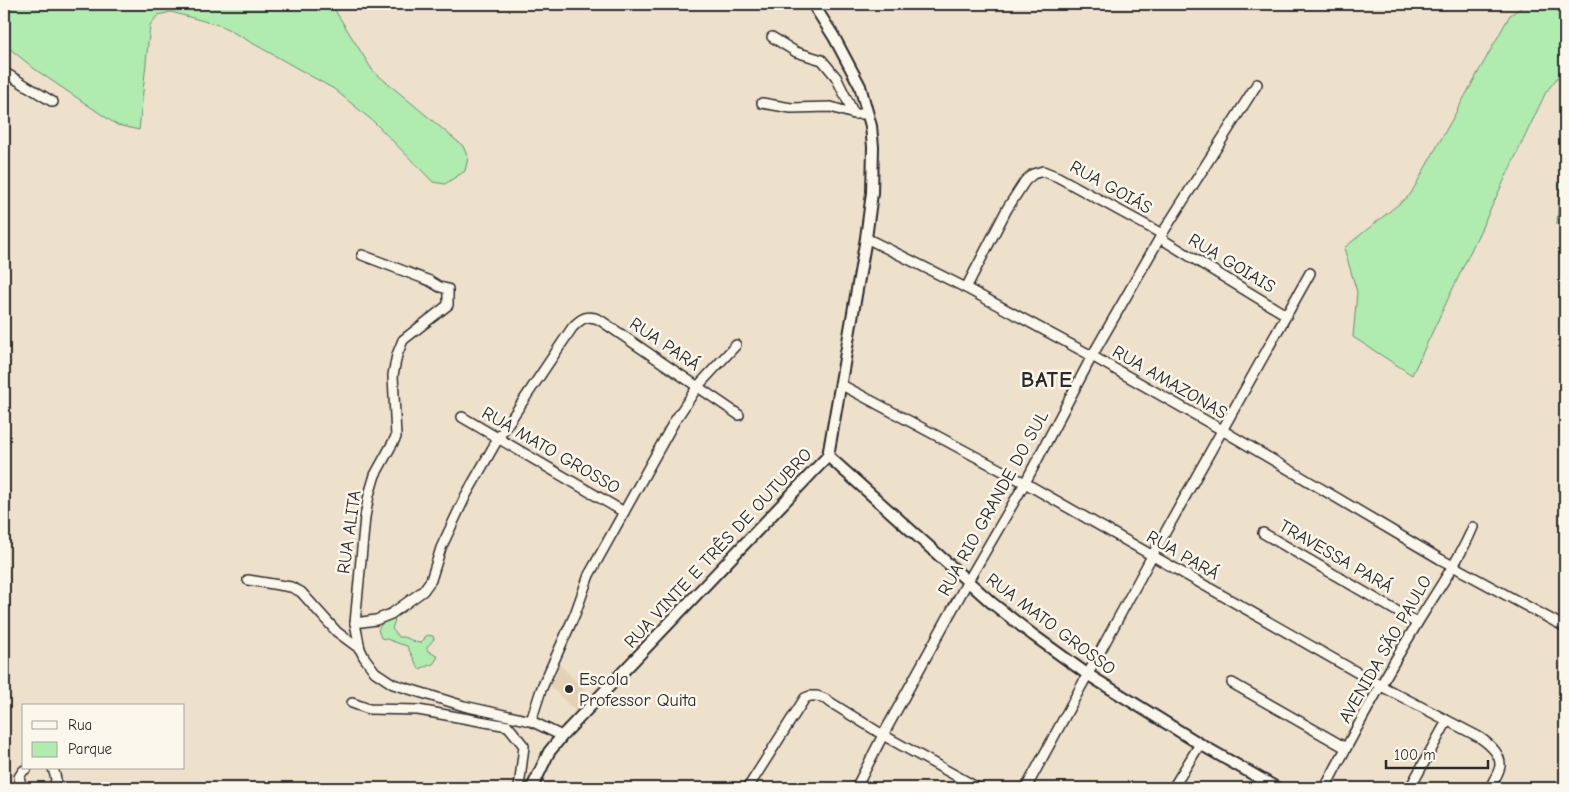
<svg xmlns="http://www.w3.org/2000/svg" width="1569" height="792" font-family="'Comic Neue',sans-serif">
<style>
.built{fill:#e5d2b6}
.green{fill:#b0ebb0;stroke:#6e8b6e}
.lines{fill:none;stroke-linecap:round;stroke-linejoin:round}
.minor-casing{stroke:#2b2b2b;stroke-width:12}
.tertiary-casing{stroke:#2b2b2b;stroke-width:14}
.minor{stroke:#fbf7ec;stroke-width:9}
.tertiary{stroke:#fbf7ec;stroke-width:10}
.poi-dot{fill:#2b2b2b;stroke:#fbf7ec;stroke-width:2}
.labels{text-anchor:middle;stroke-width:5;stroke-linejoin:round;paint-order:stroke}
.street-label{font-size:18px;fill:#2b2b2b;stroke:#fbf7ec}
.poi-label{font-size:18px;fill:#2b2b2b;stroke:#fbf7ec;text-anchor:start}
.district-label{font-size:22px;font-weight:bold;letter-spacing:1px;fill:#2b2b2b;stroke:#fbf7ec}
</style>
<rect width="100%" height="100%" fill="#eee1cc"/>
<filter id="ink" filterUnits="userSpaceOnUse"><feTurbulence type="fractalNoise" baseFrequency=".02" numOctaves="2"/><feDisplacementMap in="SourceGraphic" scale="10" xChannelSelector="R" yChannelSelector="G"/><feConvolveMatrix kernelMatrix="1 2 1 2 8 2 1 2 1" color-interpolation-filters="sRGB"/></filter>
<g filter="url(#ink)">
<!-- built -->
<path class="built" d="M560 665 592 697 576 712 546 682Z"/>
<!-- green -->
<g class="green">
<path d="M4 4H331L373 71 463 146 468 158 465 171 445 184 433 182 374 122 334 89 222 26 171 12 158 15 150 25 139 130 117 125 36 70 4 44Z"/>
<path d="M1527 4H1565V75L1562 72 1546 92 1412 375 1353 337 1357 292 1344 248 1410 195 1510 15Z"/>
<path d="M1565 122V232L1557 224 1563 131Z"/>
<path d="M388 618H393L395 620 392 629 399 637C408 636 413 643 421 643L427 635 433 636 434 639 427 647V650L438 657 433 664 419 669 407 646C398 644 390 639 381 638L378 630 383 621Z"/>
</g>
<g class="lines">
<!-- minor casing -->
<g class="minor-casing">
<g id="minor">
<path d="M772 37 796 52 822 60 836 77 854 114H868"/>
<path d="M4 72 53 102"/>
<path d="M762 103 791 108 831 107 854 114"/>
<path d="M866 238 966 288 1092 356 1222 430 1440 559 1565 627"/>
<path d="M1160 238 1286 315"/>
<path d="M362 255 430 281 440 287 448 289V305L403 340 397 355 393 375 396 437 375 475 369 495 365 517 355 623 360 649 364 657 375 672 393 684 464 706 531 721 562 736"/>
<path d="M966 288 1007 209 1025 181 1033 174 1043 171 1058 177 1162 234"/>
<path d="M840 384 1025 483 1381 686 1479 737C1488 743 1501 754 1500 766 1499 773 1493 781 1490 788"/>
<path d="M462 417 624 512"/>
<path d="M1263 533 1417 623"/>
<path d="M248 580 291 587 301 592 337 632 360 649"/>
<path d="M355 623 376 620 391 614 423 591 431 580 441 548 466 495 499 437 572 328C581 318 588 314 600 320L739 415"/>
<path d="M1232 683 1346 748"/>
<path d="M352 703 369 709 418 710 508 726 524 746 519 788"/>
<path d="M531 721 541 690 575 614 589 575 674 422 698 386 736 345"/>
<path d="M53 768 56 779 54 788"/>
<path d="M749 786 805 698 810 696H817L825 699 883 735 978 788"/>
<path d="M22 788 19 777 23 771 27 768"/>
<path d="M856 788 883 735 968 581 1025 483 1092 356 1162 234 1257 84"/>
<path d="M1026 788 1152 556 1310 273"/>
<path d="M1173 788 1200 744"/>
<path d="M1325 788C1354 732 1385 676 1418 622 1436 592 1460 559 1473 527"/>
<path d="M1410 788 1447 721"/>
</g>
</g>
<!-- tertiary casing -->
<g class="tertiary-casing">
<g id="tertiary">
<path d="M828 456 992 603 1033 635 1087 674 1200 744 1277 788"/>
<path d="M532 788 549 752 562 736 828 456 866 238 872 193 873 147 871 126 860 86 834 37 813 4"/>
</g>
</g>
<!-- minor -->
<use href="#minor" class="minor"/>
<!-- tertiary -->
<use href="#tertiary" class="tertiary"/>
</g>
</g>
<!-- markers -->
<circle class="poi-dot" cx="569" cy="689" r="5"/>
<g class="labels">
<!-- street labels -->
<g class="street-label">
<text transform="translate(1111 187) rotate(29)" y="6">RUA GOIÁS</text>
<text transform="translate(1232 263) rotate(31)" y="6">RUA GOIAIS</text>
<text transform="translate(665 344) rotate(34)" y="6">RUA PARÁ</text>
<text transform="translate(1170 382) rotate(30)" y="6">RUA AMAZONAS</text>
<text transform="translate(551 450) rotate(30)" y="6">RUA MATO GROSSO</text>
<text transform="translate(993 503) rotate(-61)" y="6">RUA RIO GRANDE DO SUL</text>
<text transform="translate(349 532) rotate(-82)" y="6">RUA ALITA</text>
<text transform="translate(718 548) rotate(-47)" y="6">RUA VINTE E TRÊS DE OUTUBRO</text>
<text transform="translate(1183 555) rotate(30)" y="6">RUA PARÁ</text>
<text transform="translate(1336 556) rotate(30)" y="6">TRAVESSA PARÁ</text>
<text transform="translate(1051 624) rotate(37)" y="6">RUA MATO GROSSO</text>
<text transform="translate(1385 649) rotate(-60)" y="6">AVENIDA SÃO PAULO</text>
</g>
<!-- poi labels -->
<g class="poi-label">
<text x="579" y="685">Escola<tspan x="579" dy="21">Professor Quita</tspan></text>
</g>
<!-- district labels -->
<g class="district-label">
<text x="1047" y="387">BATE</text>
</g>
</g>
<!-- margin -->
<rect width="1569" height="792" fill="none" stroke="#fbf7ec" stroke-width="20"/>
<rect x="10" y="10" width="1549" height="772" fill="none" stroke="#2b2b2b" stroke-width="2" filter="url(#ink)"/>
<!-- legend -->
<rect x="22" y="704" width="162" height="65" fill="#fbf7ec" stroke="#a8a59f"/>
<rect x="32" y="721" width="25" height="8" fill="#fbf7ec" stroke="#a8a59f"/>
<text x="68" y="730" font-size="15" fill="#2b2b2b">Rua</text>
<rect x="32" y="742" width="25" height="15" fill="#b0ebb0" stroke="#a8a59f"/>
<text x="68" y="754" font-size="15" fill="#2b2b2b">Parque</text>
<!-- scale -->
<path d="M1386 760v8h102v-8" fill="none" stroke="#2b2b2b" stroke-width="2.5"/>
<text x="1394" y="760" font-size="15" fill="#2b2b2b" stroke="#fbf7ec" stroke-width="4" paint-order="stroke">100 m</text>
</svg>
